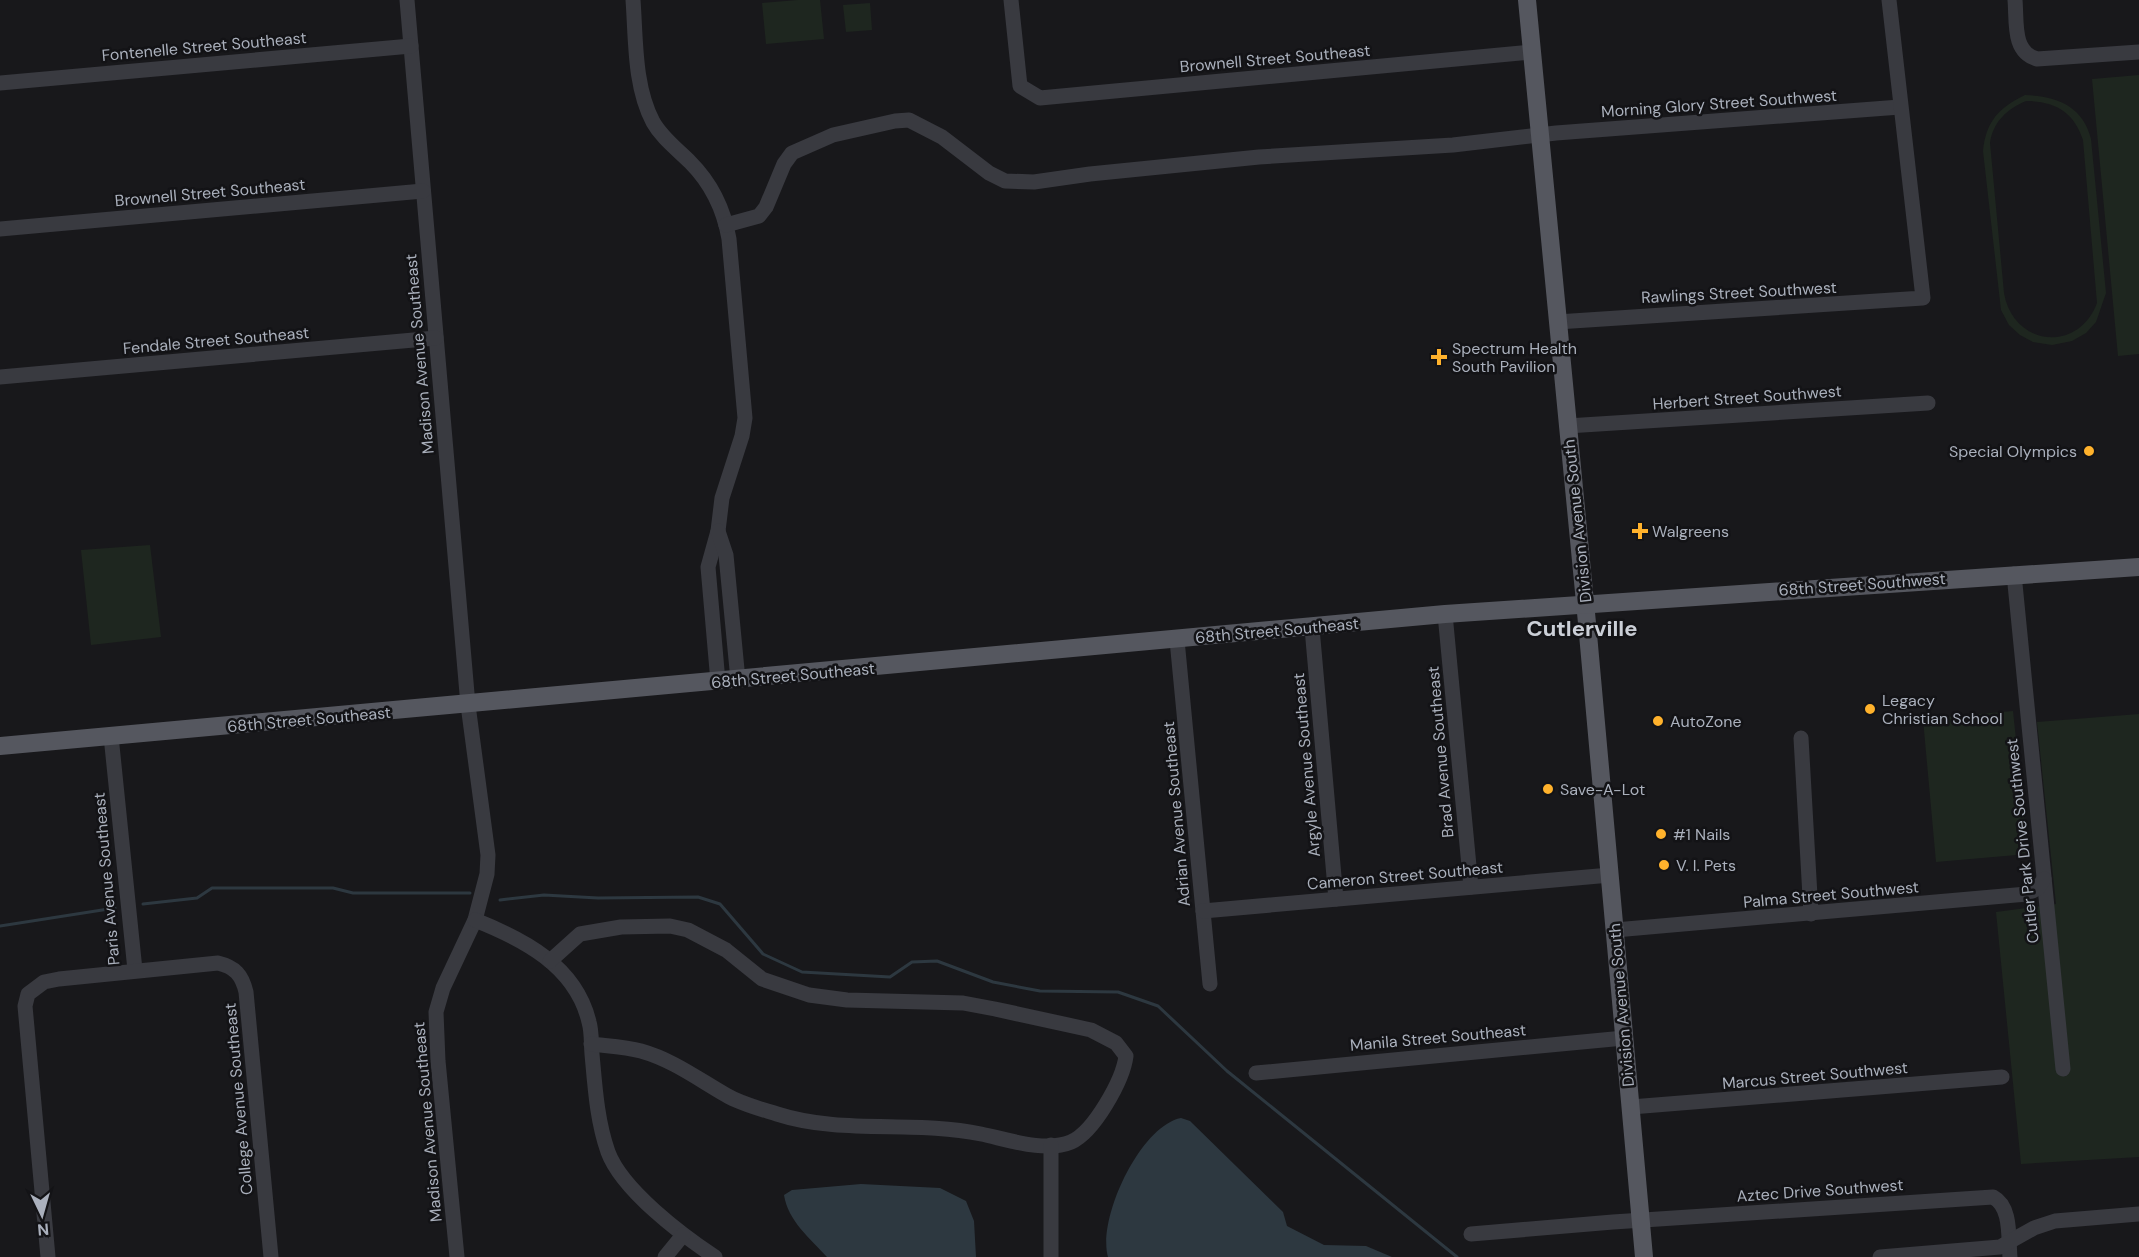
<svg xmlns="http://www.w3.org/2000/svg" width="2139" height="1257" font-family="'DM Sans',sans-serif">
<style>
.green{fill:#1e261f;fill-rule:evenodd}
.water{fill:#2d3840}
.lines{fill:none;stroke-linecap:round;stroke-linejoin:round}
.stream{stroke:#2d3840;stroke-width:3}
.minor{stroke:#393a40;stroke-width:15}
.major{stroke:#55575f;stroke-width:18}
.poi-dot{fill:#ffb22c;stroke:#131316;stroke-width:2}
.labels{text-anchor:middle;stroke-width:5;stroke-linejoin:round;paint-order:stroke}
.street-label{font-size:16px;fill:#aab0bc;stroke:#131316}
.poi-label{font-size:16px;fill:#aab0bc;stroke:#131316;text-anchor:start}
.district-label{font-size:22px;font-weight:bold;fill:#cbcfd7;stroke:#131316}
</style>
<rect width="100%" height="100%" fill="#18181b"/>
<!-- green -->
<g class="green">
<path d="M798 0H820L824 39 766 44 762 3Z"/>
<path d="M870 3 872 30 846 32 843 5Z"/>
<path d="M2139 75V354L2118 356 2092 79Z"/>
<path d="M2025 95C2057 96 2083 106 2091 139L2106 293 2096 322 2086 333 2072 341 2052 345 2033 342 2020 335 2009 325 2001 310 1983 151C1986 122 1998 108 2025 95ZM2026 101C2055 101 2074 112 2083 140L2097 303C2078 354 2013 346 2004 293L1990 143C1993 122 2007 109 2026 101Z"/>
<path d="M150 545 161 637 91 645 81 550Z"/>
<path d="M2013 711 2028 854 1936 862 1923 719Z"/>
<path d="M2139 714V1157L2021 1164 1996 912 2056 904 2037 722Z"/>
</g>
<!-- water -->
<g class="water">
<path d="M1181 1118 1190 1121 1283 1212 1287 1226 1324 1245 1366 1246 1392 1257H1108C1097 1219 1140 1126 1181 1118Z"/>
<path d="M861 1184 940 1188 966 1201 974 1221 976 1257H827C810 1238 788 1221 784 1195L792 1190Z"/>
</g>
<g class="lines">
<!-- stream -->
<g class="stream">
<path d="M500 900 544 895 598 898 698 897 720 904 763 954 802 972 890 977 912 962 937 961 993 982 1040 991 1118 992 1158 1006 1227 1071 1457 1257"/>
<path d="M143 904 197 898 212 888H333L353 893H470"/>
<path d="M0 926 115 908"/>
</g>
<!-- minor -->
<g class="minor">
<path d="M407 0 468 705 488 855 487 874 475 920 443 988 436 1012 438 1061 457 1257"/>
<path d="M633 0C636 40 634 86 653 122 662 138 677 149 690 162 711 183 724 210 729 239L745 418 742 436 722 498 718 531 708 567 718 682"/>
<path d="M1011 0 1020 86 1040 98 1532 52"/>
<path d="M2015 0C2017 22 2012 52 2037 59L2139 52"/>
<path d="M0 83 411 46"/>
<path d="M726 225 759 216 766 207 784 164 792 153 833 135 895 121 909 120 942 137 989 173 1005 181 1034 182 1090 174 1259 157 1453 145 1556 133 1900 107"/>
<path d="M0 229 423 191"/>
<path d="M1557 322 1923 298 1889 0"/>
<path d="M0 377 436 338"/>
<path d="M1567 426 1928 403"/>
<path d="M718 531 726 555 738 680"/>
<path d="M2014 574 2063 1069"/>
<path d="M1445 614 1471 887"/>
<path d="M1312 628 1336 899"/>
<path d="M1177 640 1210 984"/>
<path d="M111 736 135 970"/>
<path d="M1801 738 1811 914"/>
<path d="M1203 911 1610 875"/>
<path d="M475 920C523 939 576 966 589 1022 592 1032 591 1043 592 1054 595 1087 597 1121 608 1152 622 1190 682 1235 715 1257"/>
<path d="M1615 930 2027 894 2038 888 2044 879"/>
<path d="M550 961 580 934 621 927 670 926 688 930 726 950 762 979 809 995 847 1000 963 1003 995 1009 1091 1030 1116 1043 1126 1056C1123 1080 1094 1132 1071 1142 1045 1153 1006 1139 981 1134 914 1120 842 1135 777 1114 761 1109 741 1104 726 1095 698 1079 673 1060 641 1051 626 1047 607 1046 591 1044"/>
<path d="M1256 1073 1624 1038"/>
<path d="M1631 1107 2002 1077"/>
<path d="M1051 1145V1257"/>
<path d="M1471 1234 1613 1222 1993 1197C2012 1207 2008 1238 2010 1257"/>
<path d="M48 1257 25 1006 28 994 44 982 59 979 218 963C235 967 242 975 246 992L271 1257"/>
<path d="M665 1257 683 1235"/>
<path d="M1880 1257 2000 1247 2034 1228 2055 1221 2139 1214"/>
</g>
<!-- major -->
<g class="major">
<path d="M1527 0 1587 623 1644 1257"/>
<path d="M0 746 1445 614 2139 567"/>
</g>
</g>
<!-- markers -->
<g class="poi-dot">
<path d="M1436 348h6v6h6v6h-6v6h-6v-6h-6v-6h6z"/>
<circle cx="2089" cy="451" r="6"/>
<path d="M1637 522h6v6h6v6h-6v6h-6v-6h-6v-6h6z"/>
<circle cx="1870" cy="709" r="6"/>
<circle cx="1658" cy="721" r="6"/>
<circle cx="1548" cy="789" r="6"/>
<circle cx="1661" cy="834" r="6"/>
<circle cx="1664" cy="865" r="6"/>
</g>
<g class="labels">
<!-- street labels -->
<g class="street-label">
<text transform="translate(204 46) rotate(-5)" y="6">Fontenelle Street Southeast</text>
<text transform="translate(1275 58) rotate(-5)" y="6">Brownell Street Southeast</text>
<text transform="translate(1719 103) rotate(-4)" y="6">Morning Glory Street Southwest</text>
<text transform="translate(210 192) rotate(-5)" y="6">Brownell Street Southeast</text>
<text transform="translate(1739 292) rotate(-3)" y="6">Rawlings Street Southwest</text>
<text transform="translate(216 340) rotate(-5)" y="6">Fendale Street Southeast</text>
<text transform="translate(419 354) rotate(-95)" y="6">Madison Avenue Southeast</text>
<text transform="translate(1747 397) rotate(-4)" y="6">Herbert Street Southwest</text>
<text transform="translate(1577 521) rotate(-96)" y="6">Division Avenue South</text>
<text transform="translate(1862 584) rotate(-4)" y="6">68th Street Southwest</text>
<text transform="translate(1277 630) rotate(-5)" y="6">68th Street Southeast</text>
<text transform="translate(793 675) rotate(-5)" y="6">68th Street Southeast</text>
<text transform="translate(309 719) rotate(-5)" y="6">68th Street Southeast</text>
<text transform="translate(1440 752) rotate(-95)" y="6">Brad Avenue Southeast</text>
<text transform="translate(1306 765) rotate(-95)" y="6">Argyle Avenue Southeast</text>
<text transform="translate(1176 814) rotate(-95)" y="6">Adrian Avenue Southeast</text>
<text transform="translate(2022 841) rotate(-96)" y="6">Cutler Park Drive Southwest</text>
<text transform="translate(1405 875) rotate(-5)" y="6">Cameron Street Southeast</text>
<text transform="translate(106 879) rotate(-95)" y="6">Paris Avenue Southeast</text>
<text transform="translate(1831 894) rotate(-5)" y="6">Palma Street Southwest</text>
<text transform="translate(1621 1005) rotate(-95)" y="6">Division Avenue South</text>
<text transform="translate(1438 1037) rotate(-5)" y="6">Manila Street Southeast</text>
<text transform="translate(1815 1075) rotate(-5)" y="6">Marcus Street Southwest</text>
<text transform="translate(238 1099) rotate(-95)" y="6">College Avenue Southeast</text>
<text transform="translate(427 1122) rotate(-95)" y="6">Madison Avenue Southeast</text>
<text transform="translate(1820 1190) rotate(-4)" y="6">Aztec Drive Southwest</text>
</g>
<!-- poi labels -->
<g class="poi-label">
<text x="1452" y="354">Spectrum Health<tspan x="1452" dy="18">South Pavilion</tspan></text>
<text x="2077" y="457" text-anchor="end">Special Olympics</text>
<text x="1652" y="537">Walgreens</text>
<text x="1882" y="706">Legacy<tspan x="1882" dy="18">Christian School</tspan></text>
<text x="1670" y="727">AutoZone</text>
<text x="1560" y="795">Save-A-Lot</text>
<text x="1673" y="840">#1 Nails</text>
<text x="1676" y="871">V. I. Pets</text>
</g>
<!-- district labels -->
<g class="district-label">
<text x="1582" y="636">Cutlerville</text>
</g>
</g>
<!-- north arrow -->
<g transform="translate(42 1215) rotate(175)" stroke="#131316" stroke-width="4.5" paint-order="stroke">
<path d="M0-4.5L10 22L0 15L-10 22Z" fill="#aab0bc"/>
<text y="-9" font-size="16" font-weight="bold" text-anchor="middle" fill="#aab0bc">N</text>
</g>
</svg>
